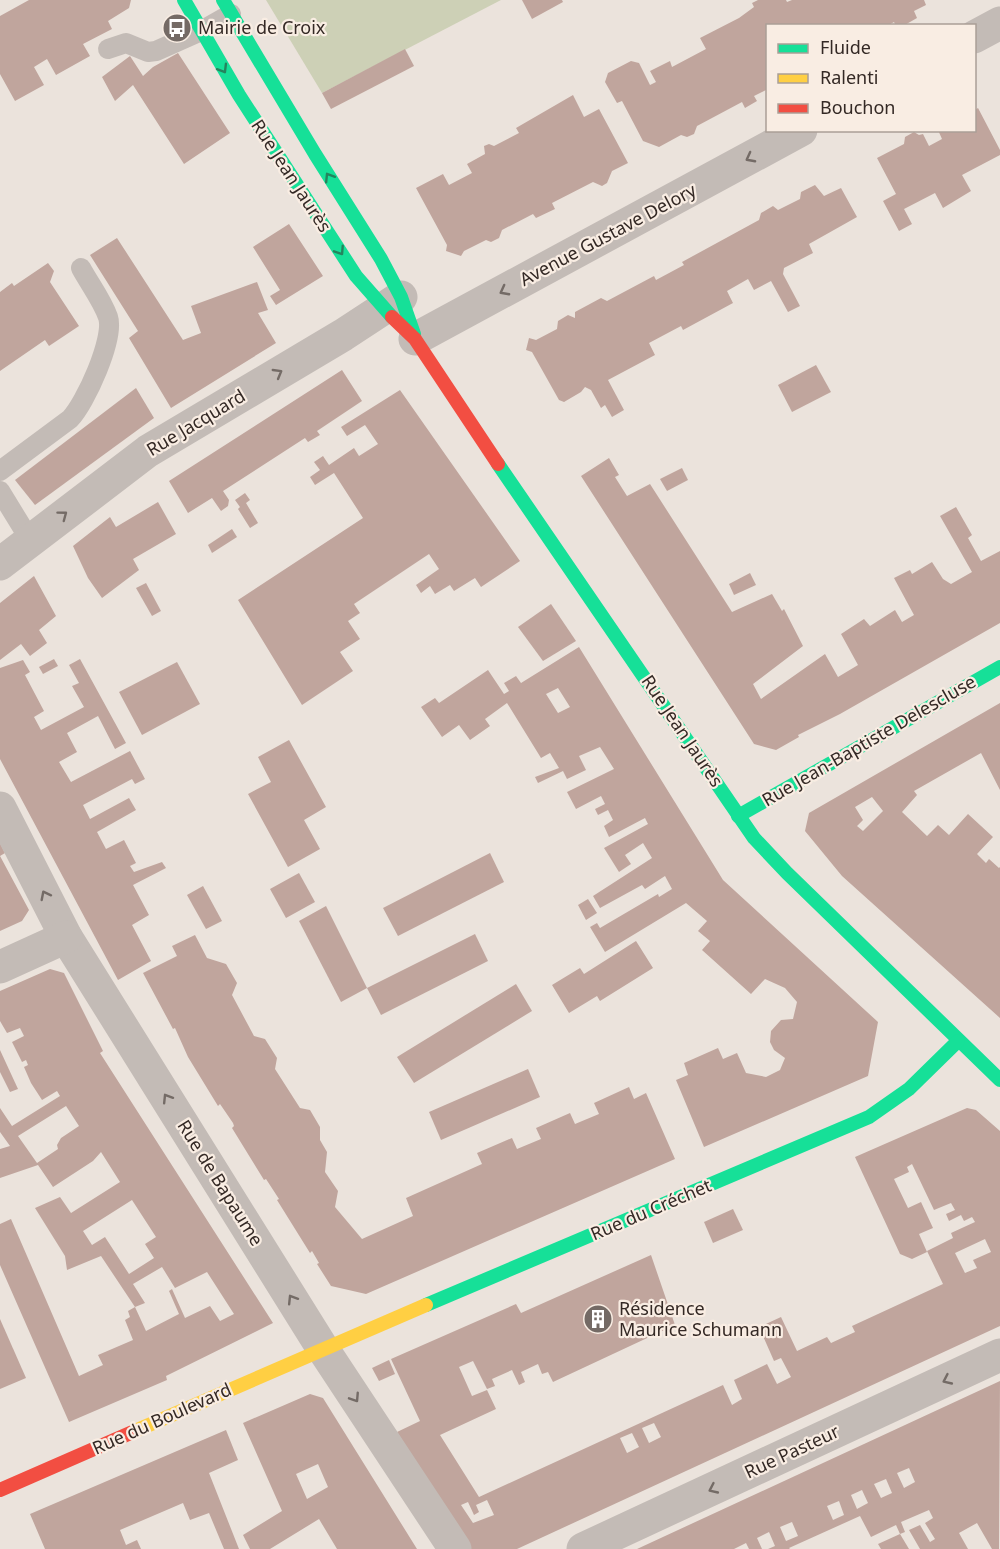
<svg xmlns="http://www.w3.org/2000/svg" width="1000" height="1549" font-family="'Noto Sans',sans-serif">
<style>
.green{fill:#cdd0b6}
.building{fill:#c0a59d;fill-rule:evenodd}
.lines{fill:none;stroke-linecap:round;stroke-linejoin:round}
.lane{stroke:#c3bbb6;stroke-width:20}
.street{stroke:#c3bbb6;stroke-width:33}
.fast{stroke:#16e098;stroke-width:14}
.slow{stroke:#ffcf43;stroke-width:14}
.jam{stroke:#f24e42;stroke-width:14}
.oneway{stroke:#25845e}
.oneway2{stroke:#746b66}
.labels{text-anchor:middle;stroke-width:4.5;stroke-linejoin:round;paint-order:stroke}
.poi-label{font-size:18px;fill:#342925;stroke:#f9ede3;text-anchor:start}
.street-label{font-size:18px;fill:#342925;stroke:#f9ede3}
</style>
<rect width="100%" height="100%" fill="#ebe3dc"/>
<!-- green -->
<path class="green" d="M266 0H501L322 93Z"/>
<!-- building -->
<g class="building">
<path d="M29 0H131L129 8 108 21 112 29 83 44 90 56 56 75 47 59 34 67 44 85 15 101 0 74V16Z"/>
<path d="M522 0H562L563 2 532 19Z"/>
<path d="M758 0H786L787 2 792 0H924L926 5 914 11 917 18 903 26H896L894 22 887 26H768V89L754 96 757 101 745 108 742 102 697 126 694 134 687 137 681 135 659 147 643 141 622 101 617 103 605 82 608 73 631 61 639 63 650 85 656 82 650 71 670 61 672 67 706 49 700 38 739 18 754 7 752 3Z"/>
<path d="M405 49 414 66 331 109 322 93Z"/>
<path d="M178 53 230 133 184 164 133 85 115 101 102 77 130 56 143 76 153 67Z"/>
<path d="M573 95 584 117 599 109 628 163 612 171 607 183 602 186 593 182 552 203 555 209 536 218 533 214 502 230 499 238 491 242 486 240 464 251 461 256 446 251 447 245 416 188 443 174 449 185 472 173 467 164 485 154 484 146 489 144 494 146 519 133 516 128Z"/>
<path d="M978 108 1000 150V155L962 175 971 191 943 208 935 193 904 209 912 224 899 231 883 201 896 194 877 158 904 144 905 137 914 132 919 135 923 134 929 146 942 139 938 130H975V110Z"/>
<path d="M815 185 824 196 841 188 857 217 809 244 813 253 784 268 783 274 800 306 788 312 771 281 754 290 748 279 727 291 733 303 683 330 681 326 649 343 655 355 608 380 624 410 612 417 605 405 601 408 591 390 585 387 581 392 564 402 559 400 532 352 526 350 529 338 536 340 557 329 558 321 568 315 575 318V312L601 298 607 301 654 276 656 280 684 265 682 262 759 220 761 213 773 206 778 210 800 199 801 192Z"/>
<path d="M289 224 323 276 276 305 270 296 280 290 253 247Z"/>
<path d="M117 238 183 340 201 333 191 306 257 282 268 310 258 313 276 343 171 408 129 338 138 331 90 255Z"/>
<path d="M48 263 54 271 50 282 79 326 49 346 45 340 0 371V292L12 283 14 286Z"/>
<path d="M816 365 831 392 792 412 778 385Z"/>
<path d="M342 370 362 401 317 431 320 435 308 442 305 438 223 491 229 500 228 506 221 511 212 498 188 513 169 481Z"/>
<path d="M136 388 154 418 35 505 15 480Z"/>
<path d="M400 390 520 561 481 587 475 578 454 591 450 585 435 594 430 586 421 593 416 585 439 569 429 554 354 604 360 613 348 621 360 639 340 652 353 671 302 705 238 600 363 518 334 473 315 485 310 477 320 470 314 462 323 456 329 465 354 448 359 456 378 444 365 425 347 436 341 427Z"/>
<path d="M609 458 619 475 615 477 627 496 650 484 732 612 772 594 782 611 784 609 803 646 753 684 761 699 825 654 838 677 858 665 841 634 864 619 870 626 895 610 902 622 914 615 894 578 910 570 912 574 932 562 943 579 951 584 972 572 940 516 956 507 972 535 968 538 981 561 1000 551V623L840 714 798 735 799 737 776 750 754 744 581 476Z"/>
<path d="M682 468 688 480 667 491 660 479Z"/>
<path d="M245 493 250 500 246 503 258 523 250 528 238 509 240 507 235 500Z"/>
<path d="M158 502 176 534 133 559 139 570 102 598 88 578 73 546 110 517 116 527Z"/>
<path d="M232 529 237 537 212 553 208 545Z"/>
<path d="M750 573 756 585 734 595 729 584Z"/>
<path d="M34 576 56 616 39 630 47 643 30 656 21 644 0 660V603Z"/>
<path d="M146 583 161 611 152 616 136 588Z"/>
<path d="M551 604 576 641 543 661 518 627Z"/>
<path d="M579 647 723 880 878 1022 868 1076 704 1147 676 1080 688 1075 684 1063 718 1048 723 1059 737 1053 746 1073 766 1077 780 1070 785 1058 774 1050 770 1042 771 1031 781 1020 793 1019 797 1002 785 988 765 979 751 994 702 950 710 941 698 931 707 921 686 903 605 952 590 927 597 923 600 928 658 894 659 897 672 889 665 876 645 889 642 885 600 908 593 896 652 858 643 843 625 855 631 864 619 872 604 848 648 824 645 818 609 837 604 826 613 820 608 810 598 815 595 809 605 804 601 796 576 809 567 792 614 769 600 747 579 756 586 770 567 779 563 771 538 783 535 777 559 768 550 753 541 758 507 703 485 719 490 726 470 740 459 725 442 737 421 707 435 698 439 703 488 670 504 694 509 691 504 683 516 676 521 683ZM558 688 570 707 558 713 546 694Z"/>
<path d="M54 659 58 666 43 674 39 667Z"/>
<path d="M80 659 126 743 115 749 98 716 67 733 77 752 59 762 71 782 130 751 145 779 135 784 132 779 83 805 90 819 129 798 136 810 97 832 106 849 124 840 136 863 130 866 134 872 162 862 166 868 133 885 149 915 132 925 151 961 118 980 0 759V668L23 660 30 672 25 675 44 711 34 717 41 730 84 707 72 686 79 683 69 665Z"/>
<path d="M177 662 200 704 142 735 119 692Z"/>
<path d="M1000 703V790L981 753 914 791 917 795 902 812 927 836 938 825 949 835 968 814 993 837 977 854 986 863 989 859 999 868 1000 867V1018L842 876 805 831 809 813ZM872 797 883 811 863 831 857 826 863 820 855 807Z"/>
<path d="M289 740 326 807 304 820 320 849 288 867 248 794 271 782 258 757Z"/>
<path d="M0 843 5 853 0 856 29 910 22 921 0 931Z"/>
<path d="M490 853 504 882 398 936 383 908Z"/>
<path d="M299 873 315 902 286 918 270 889Z"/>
<path d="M203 886 222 921 206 929 187 895Z"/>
<path d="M588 899 597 913 586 920 578 905Z"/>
<path d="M326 906 367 988 341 1002 299 921Z"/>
<path d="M475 934 488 961 381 1015 367 988Z"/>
<path d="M195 935 207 958 226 964 237 983 232 995 254 1036 265 1039 277 1058 275 1069 300 1108 310 1110 320 1127V1140L327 1152 325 1172 338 1191 335 1207 362 1239 413 1216 406 1198 482 1164 477 1153 512 1138 517 1149 541 1139 536 1128 570 1113 575 1124 599 1114 594 1103 629 1087 634 1099 646 1093 675 1159 366 1294 331 1286 317 1264 319 1263 312 1251 310 1253 277 1200 279 1199 266 1179 264 1180 232 1128 234 1126 233 1123 220 1104 218 1106 188 1057 175 1028 173 1029 143 973 177 956 172 946Z"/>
<path d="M636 941 653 968 600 1001 597 996 569 1013 552 985 580 968 584 974Z"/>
<path d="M50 969 64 973 103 1051 100 1053 273 1323 166 1376 167 1380 69 1422 0 1265V1224L11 1219 79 1376 103 1365 98 1355 133 1340 125 1320 130 1317 128 1311 135 1307 101 1256 67 1270 65 1256 35 1208 60 1197 71 1213 120 1182 101 1152 93 1161 53 1187 38 1165 0 1178V1149L10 1146 0 1132V1108L12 1126 60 1096 57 1091 42 1100 31 1083 24 1067 28 1065 26 1060 22 1062 12 1042 24 1036 20 1028 7 1033 0 1021V991ZM66 1106 79 1126 61 1138 57 1145 58 1149 37 1163 18 1136ZM132 1200 156 1237 145 1244 154 1258 129 1274 105 1237 92 1245 83 1231ZM162 1267 175 1288 207 1272 234 1314 220 1321 210 1306 185 1318 172 1289 169 1291 179 1314 146 1331 135 1307 145 1303 133 1284Z"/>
<path d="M516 984 532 1011 414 1083 397 1057Z"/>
<path d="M0 1050 18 1089 10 1092 0 1072Z"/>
<path d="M528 1069 540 1097 441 1140 429 1112Z"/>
<path d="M967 1108 976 1110 1000 1131V1326L517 1549H471L397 1432 420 1421 391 1359 516 1304 521 1313 651 1255 675 1325 553 1382 548 1372 542 1374 538 1364 521 1372 525 1382 519 1385 512 1370 492 1379 495 1386 487 1389 473 1361 459 1367 472 1396 487 1390 496 1409 440 1435 479 1497 723 1385 732 1405 742 1399 734 1380 767 1364 777 1384 791 1377 781 1358 774 1361 759 1327 781 1317 797 1351 827 1337 831 1343 855 1332 852 1326 943 1284 927 1251 953 1238 951 1233 975 1222 972 1217 964 1221 961 1215 949 1221 946 1214 955 1210 951 1203 934 1210 912 1164 907 1167 909 1172 894 1179 908 1208 921 1202 933 1228 919 1234 927 1252 912 1259 900 1254 855 1157ZM985 1239 991 1252 973 1260 977 1268 965 1273 955 1253ZM654 1423 661 1437 649 1443 642 1428ZM632 1433 639 1447 627 1453 620 1438ZM487 1500 494 1515 473 1523 461 1505 468 1502 474 1515 479 1512 476 1505Z"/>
<path d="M733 1209 743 1230 713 1243 704 1222Z"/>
<path d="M0 1319 26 1378 0 1389Z"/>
<path d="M389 1360 395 1374 379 1381 372 1368Z"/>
<path d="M1000 1381 999 1549H992L977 1523 959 1533 968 1549H920L909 1530 920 1525 930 1542 935 1539 925 1523 933 1518 929 1510 901 1522 905 1532 900 1534 896 1525 871 1537 860 1516 789 1548 790 1549H768L775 1546 769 1532 757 1538 762 1549H749L746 1543 734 1549H637ZM909 1468 915 1482 904 1488 897 1473ZM886 1479 892 1493 881 1498 874 1484ZM862 1490 868 1503 857 1509 851 1495ZM839 1501 844 1515 833 1520 827 1506ZM792 1522 798 1536 786 1541 780 1527Z"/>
<path d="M310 1394 323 1398 417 1549H337L319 1519 270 1549H250L243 1535 282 1511 243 1423ZM318 1464 328 1487 307 1499 296 1474Z"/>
<path d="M226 1430 238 1460 209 1473 239 1549H224L209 1513 190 1520 183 1503 120 1530 126 1545 137 1540 141 1549H45L30 1514Z"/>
<path d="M900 1534 909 1549H881L878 1544Z"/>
</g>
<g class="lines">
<!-- lane -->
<g class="lane">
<path d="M108 49 126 43 148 52 156 51 201 31 231 14"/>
<path d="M0 471 70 419C85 404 115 338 108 317 102 300 89 283 81 268"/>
<path d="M0 491 30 540"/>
</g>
<!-- street -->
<g class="street">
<path d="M974 37 1000 23"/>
<path d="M415 339 801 130"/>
<path d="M0 564 148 451 343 335 401 297"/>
<path d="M0 808 66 937 323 1349 455 1549"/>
<path d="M0 967 66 937"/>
<path d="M583 1549 1000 1355"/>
</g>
<!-- fast -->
<g class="fast">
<path d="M184 0 239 95 356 276 392 317"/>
<path d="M223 0 315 154 381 259 401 297 414 334"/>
<path d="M498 464 754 838 787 873 1000 1080"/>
<path d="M738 816 1000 667"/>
<path d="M426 1305 869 1117 909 1089 958 1041"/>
</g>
<!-- slow -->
<path class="slow" d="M135 1431 426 1305"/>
<!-- jam -->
<g class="jam">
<path d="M392 317 415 339 498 464"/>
<path d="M0 1490 135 1431"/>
</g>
</g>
<!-- one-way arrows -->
<defs><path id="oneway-chevron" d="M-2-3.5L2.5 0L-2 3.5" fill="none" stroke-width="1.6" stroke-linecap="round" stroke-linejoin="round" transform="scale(1.5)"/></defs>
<g class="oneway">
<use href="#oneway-chevron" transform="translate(223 69) rotate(59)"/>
<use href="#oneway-chevron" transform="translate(329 177) rotate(-122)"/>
<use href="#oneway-chevron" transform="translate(340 251) rotate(57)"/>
</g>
<g class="oneway2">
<use href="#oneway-chevron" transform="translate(750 158) rotate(152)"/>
<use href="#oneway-chevron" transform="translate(504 291) rotate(152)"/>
<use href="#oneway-chevron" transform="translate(278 373) rotate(-30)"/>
<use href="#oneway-chevron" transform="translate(63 515) rotate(-37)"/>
<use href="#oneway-chevron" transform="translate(45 895) rotate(-117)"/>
<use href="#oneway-chevron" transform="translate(167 1098) rotate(-122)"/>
<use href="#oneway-chevron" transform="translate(292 1299) rotate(-122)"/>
<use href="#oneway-chevron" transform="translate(947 1380) rotate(155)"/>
<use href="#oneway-chevron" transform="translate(355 1398) rotate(57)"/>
<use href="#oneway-chevron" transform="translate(713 1489) rotate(155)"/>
</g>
<!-- icons -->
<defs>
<g id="bus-disc" transform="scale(1.5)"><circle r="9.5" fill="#746a65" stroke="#f9ede3"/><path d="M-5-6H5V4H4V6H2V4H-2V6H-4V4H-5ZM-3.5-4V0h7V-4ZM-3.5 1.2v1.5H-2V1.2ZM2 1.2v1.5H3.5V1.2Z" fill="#fff"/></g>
<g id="building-disc" transform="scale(1.5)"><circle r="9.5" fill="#746a65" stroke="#f9ede3"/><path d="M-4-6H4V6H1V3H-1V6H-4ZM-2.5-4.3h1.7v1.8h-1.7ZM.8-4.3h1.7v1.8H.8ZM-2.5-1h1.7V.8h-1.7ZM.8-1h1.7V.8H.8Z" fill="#fff"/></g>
</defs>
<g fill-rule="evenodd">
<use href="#bus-disc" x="177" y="28"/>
<use href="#building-disc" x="598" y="1319"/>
</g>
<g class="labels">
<!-- poi labels -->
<g class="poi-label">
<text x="198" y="34">Mairie de Croix</text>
<text x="619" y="1315">Résidence<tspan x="619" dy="21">Maurice Schumann</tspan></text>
</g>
<!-- street labels -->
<g class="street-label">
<text transform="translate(291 176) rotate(57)" y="6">Rue Jean Jaurès</text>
<text transform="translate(608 235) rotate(-28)" y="6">Avenue Gustave Delory</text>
<text transform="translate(196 423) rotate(-31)" y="6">Rue Jacquard</text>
<text transform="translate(682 731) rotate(56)" y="6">Rue Jean Jaurès</text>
<text transform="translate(869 741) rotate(-30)" y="6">Rue Jean-Baptiste Delescluse</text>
<text transform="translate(220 1183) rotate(58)" y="6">Rue de Bapaume</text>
<text transform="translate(651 1210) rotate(-23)" y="6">Rue du Créchet</text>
<text transform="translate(162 1419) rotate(-24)" y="6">Rue du Boulevard</text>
<text transform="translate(792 1452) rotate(-25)" y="6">Rue Pasteur</text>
</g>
</g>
<!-- legend -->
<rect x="766" y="24" width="210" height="108" fill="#f9ede3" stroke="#aa9f97" stroke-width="1.5"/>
<rect x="778" y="44" width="30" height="9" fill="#16e098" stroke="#aa9f97" stroke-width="1.5"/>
<text x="820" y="54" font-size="18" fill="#342925">Fluide</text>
<rect x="778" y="74" width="30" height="9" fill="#ffcf43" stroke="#aa9f97" stroke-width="1.5"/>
<text x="820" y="84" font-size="18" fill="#342925">Ralenti</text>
<rect x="778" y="104" width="30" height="9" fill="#f24e42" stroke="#aa9f97" stroke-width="1.5"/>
<text x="820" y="114" font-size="18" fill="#342925">Bouchon</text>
</svg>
